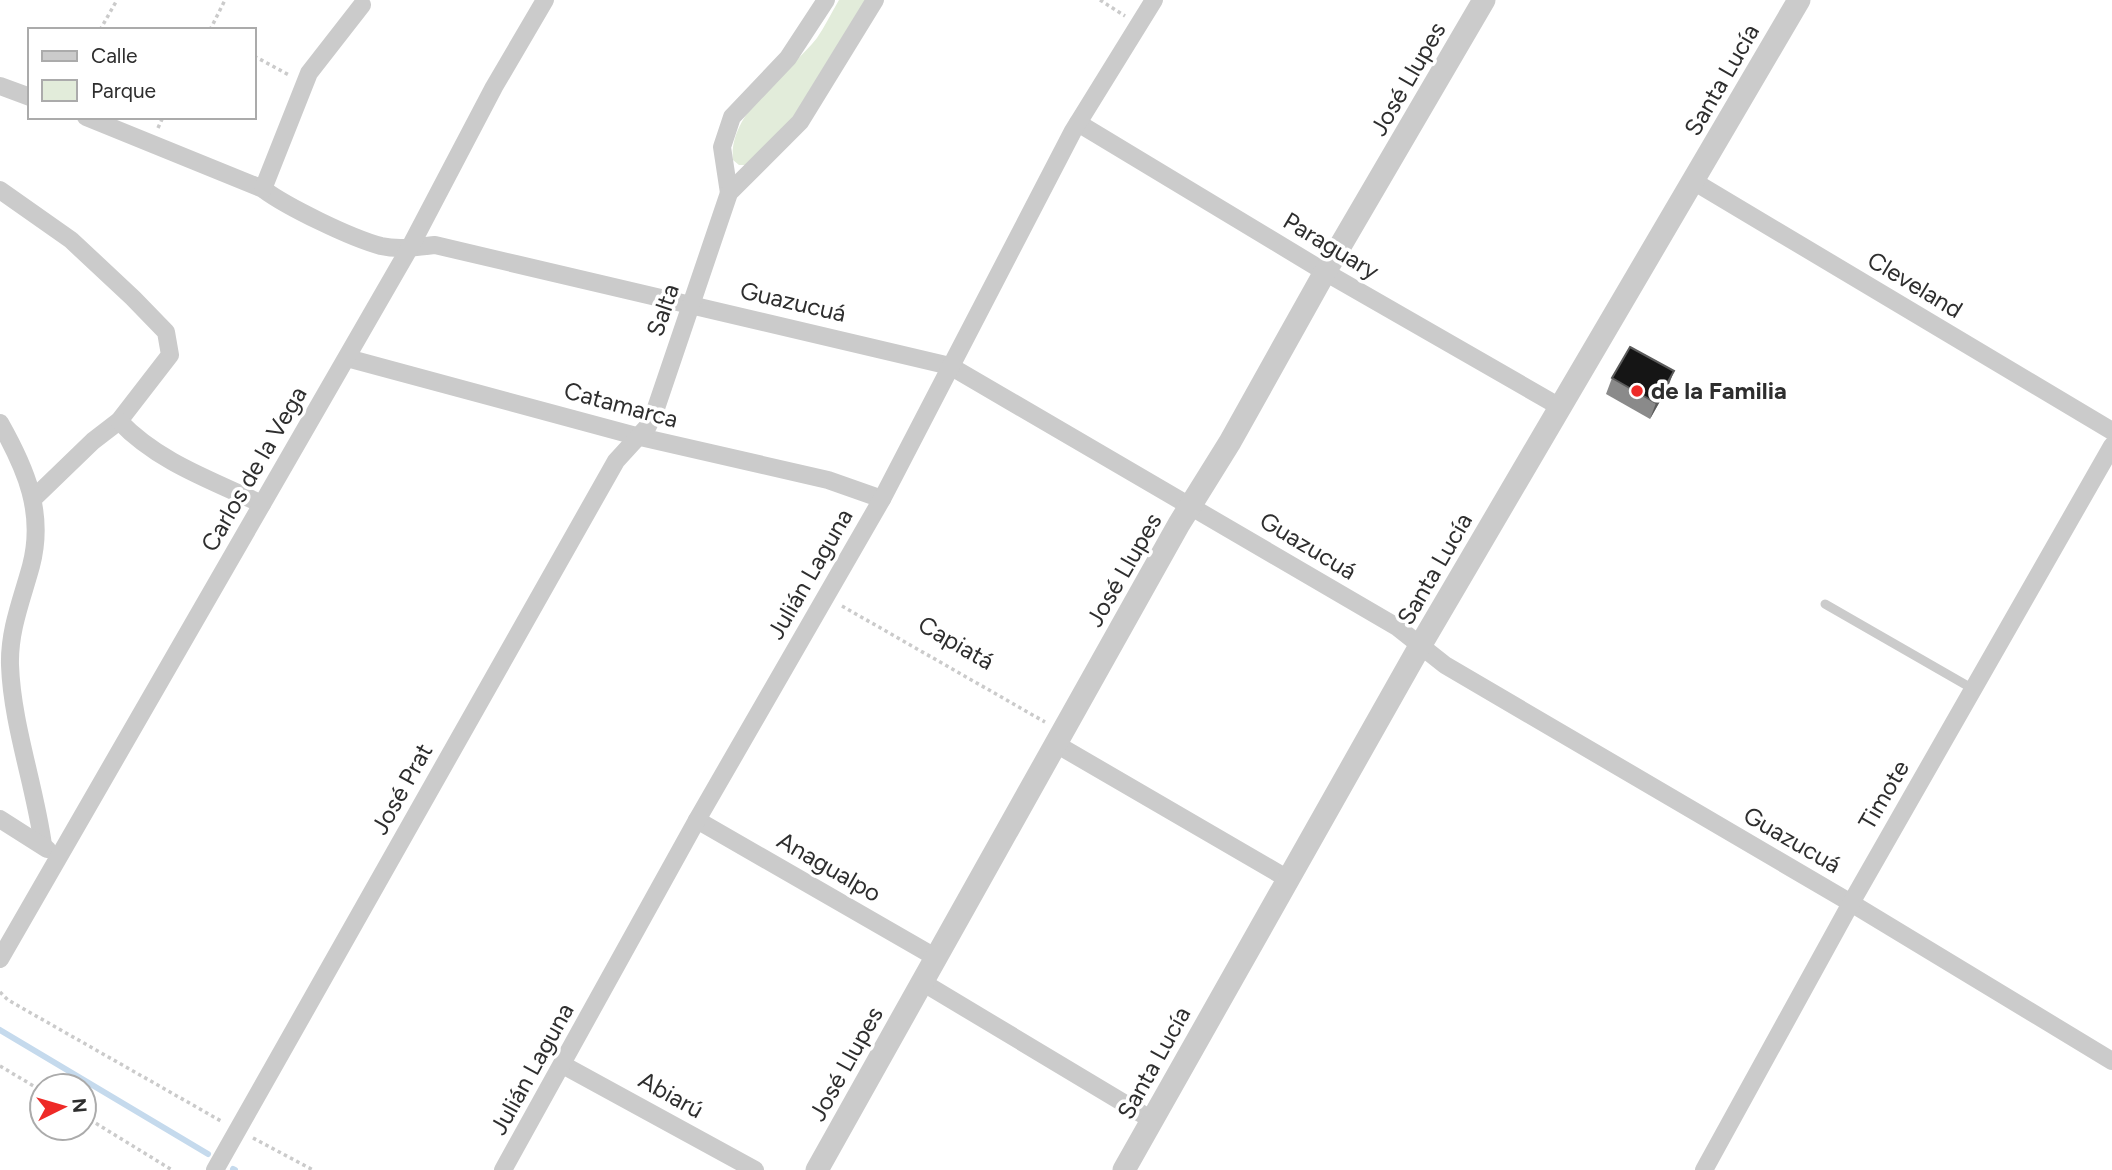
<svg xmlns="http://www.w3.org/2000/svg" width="2112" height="1170" font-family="Figtree,sans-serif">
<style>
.green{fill:#e2ecda}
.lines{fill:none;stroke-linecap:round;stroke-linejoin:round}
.stream{stroke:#c5daed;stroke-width:6}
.path{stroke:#cbcbcb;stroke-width:3.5;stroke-dasharray:3.5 3.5;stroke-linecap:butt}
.service{stroke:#cbcbcb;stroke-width:9}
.minor{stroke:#cbcbcb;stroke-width:18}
.tertiary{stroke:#cbcbcb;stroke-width:23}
.wall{fill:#8a8a8a}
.shaded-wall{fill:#5b5b5b}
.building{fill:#151515;stroke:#5b5b5b;stroke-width:2}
.poi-dot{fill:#ee2a27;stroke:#fff;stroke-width:2.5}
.labels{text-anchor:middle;stroke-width:7;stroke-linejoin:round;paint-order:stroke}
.street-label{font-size:24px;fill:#2e2e2e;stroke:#fff}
.poi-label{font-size:24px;font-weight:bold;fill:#2e2e2e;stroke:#fff;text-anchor:start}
</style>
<rect width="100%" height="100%" fill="#fff"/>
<!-- green -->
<path class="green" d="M839 0H871L816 95 751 165H739L733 160C728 112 789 73 817 38 825 26 832 12 839 0Z"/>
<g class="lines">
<!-- stream -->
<g class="stream">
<path d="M0 1030 208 1154"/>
<path d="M233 1169 235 1170"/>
</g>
<!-- path -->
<g class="path">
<path d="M1100 0 1125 16"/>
<path d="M100 30 117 0"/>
<path d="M210 30 225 0"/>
<path d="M254 56 289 75"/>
<path d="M158 128 163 117"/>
<path d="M842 606 1045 722"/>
<path d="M0 992 8 1000 221 1121"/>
<path d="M0 1066 42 1091"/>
<path d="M84 1116 172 1170"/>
<path d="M253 1138 313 1170"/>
</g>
<!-- service -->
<path class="service" d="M1825 604 1973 689"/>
<!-- minor -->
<g class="minor">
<path d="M0 86 30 97"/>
<path d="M86 117 263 189C287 207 351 238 381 246 399 250 417 247 435 245L950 366 1397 627 1445 665 1851 903 2112 1061"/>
<path d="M1078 123 1325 272 1560 407"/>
<path d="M1693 181 2112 431"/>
<path d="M263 189 309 73 362 5"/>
<path d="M0 190 71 240 133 298 166 332 170 355 119 421 93 441 34 498"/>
<path d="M729 193 722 147 732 117 788 58 826 0"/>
<path d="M347 358 636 436 828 480 882 499"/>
<path d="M119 421C158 462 211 480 262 504"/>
<path d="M0 423C26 469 45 513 31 566 22 599 9 630 10 665 12 724 35 786 43 845"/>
<path d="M1056 744 1288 879"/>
<path d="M0 819 47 849"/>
<path d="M697 820 935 957"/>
<path d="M0 959 409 249 494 87 545 0"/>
<path d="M922 982 1152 1120"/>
<path d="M563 1065 755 1170"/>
<path d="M215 1170 616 461 648 426 655 411 729 193 800 122 875 0"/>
<path d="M503 1170 697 820 882 499 1073 131 1154 0"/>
<path d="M1704 1170 1851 903 2112 446"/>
</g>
<!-- tertiary -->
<g class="tertiary">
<path d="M817 1170 1179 524 1230 442 1325 272 1484 0"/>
<path d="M1124 1170 1420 646 1799 0"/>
</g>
</g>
<!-- wall -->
<path class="wall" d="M1612 378 1668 387 1650 419 1606 394Z"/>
<!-- shaded-wall -->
<path class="shaded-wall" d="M1674 371 1668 387 1650 419 1656 403Z"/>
<!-- building -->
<path class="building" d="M1630 347 1674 371 1656 403 1612 378Z"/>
<!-- markers -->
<circle class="poi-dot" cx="1637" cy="391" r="7"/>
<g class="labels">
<!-- street labels -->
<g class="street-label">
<text transform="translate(1408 79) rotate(-60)" y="8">José Llupes</text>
<text transform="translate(1722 80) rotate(-60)" y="8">Santa Lucía</text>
<text transform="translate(1331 246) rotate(31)" y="8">Paraguary</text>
<text transform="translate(1915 285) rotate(31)" y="8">Cleveland</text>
<text transform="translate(793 302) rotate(13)" y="8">Guazucuá</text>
<text transform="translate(663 310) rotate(-71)" y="8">Salta</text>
<text transform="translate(621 405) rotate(15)" y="8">Catamarca</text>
<text transform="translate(254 469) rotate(-60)" y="8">Carlos de la Vega</text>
<text transform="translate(1308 546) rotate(31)" y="8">Guazucuá</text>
<text transform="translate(1435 569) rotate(-60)" y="8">Santa Lucía</text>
<text transform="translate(1124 570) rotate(-60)" y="8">José Llupes</text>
<text transform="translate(810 574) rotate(-60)" y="8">Julián Laguna</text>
<text transform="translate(956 643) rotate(30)" y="8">Capiatá</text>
<text transform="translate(402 789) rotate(-61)" y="8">José Prat</text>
<text transform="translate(1884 795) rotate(-60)" y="8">Timote</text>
<text transform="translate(1792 840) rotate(30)" y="8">Guazucuá</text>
<text transform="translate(829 867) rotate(30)" y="8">Anagualpo</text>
<text transform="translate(1154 1063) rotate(-61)" y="8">Santa Lucía</text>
<text transform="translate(846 1064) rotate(-61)" y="8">José Llupes</text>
<text transform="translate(532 1069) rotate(-61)" y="8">Julián Laguna</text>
<text transform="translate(671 1095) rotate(29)" y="8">Abiarú</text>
</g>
<!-- poi labels -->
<g class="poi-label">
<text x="1651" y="399">de la Familia</text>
</g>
</g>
<!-- legend -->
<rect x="28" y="28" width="228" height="91" fill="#ffffff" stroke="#ababab" stroke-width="2"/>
<rect x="42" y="51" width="35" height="10" fill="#cbcbcb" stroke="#ababab" stroke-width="2"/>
<text x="91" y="63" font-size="21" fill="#2e2e2e">Calle</text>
<rect x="42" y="80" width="35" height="21" fill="#e2ecda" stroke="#ababab" stroke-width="2"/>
<text x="91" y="98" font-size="21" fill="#2e2e2e">Parque</text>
<!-- north arrow -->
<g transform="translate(63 1107) rotate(85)"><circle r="33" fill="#ffffff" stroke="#ababab" stroke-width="2"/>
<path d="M0-5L12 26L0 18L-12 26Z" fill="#ee2a27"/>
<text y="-10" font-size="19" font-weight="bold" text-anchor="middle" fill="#2e2e2e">N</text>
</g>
</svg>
